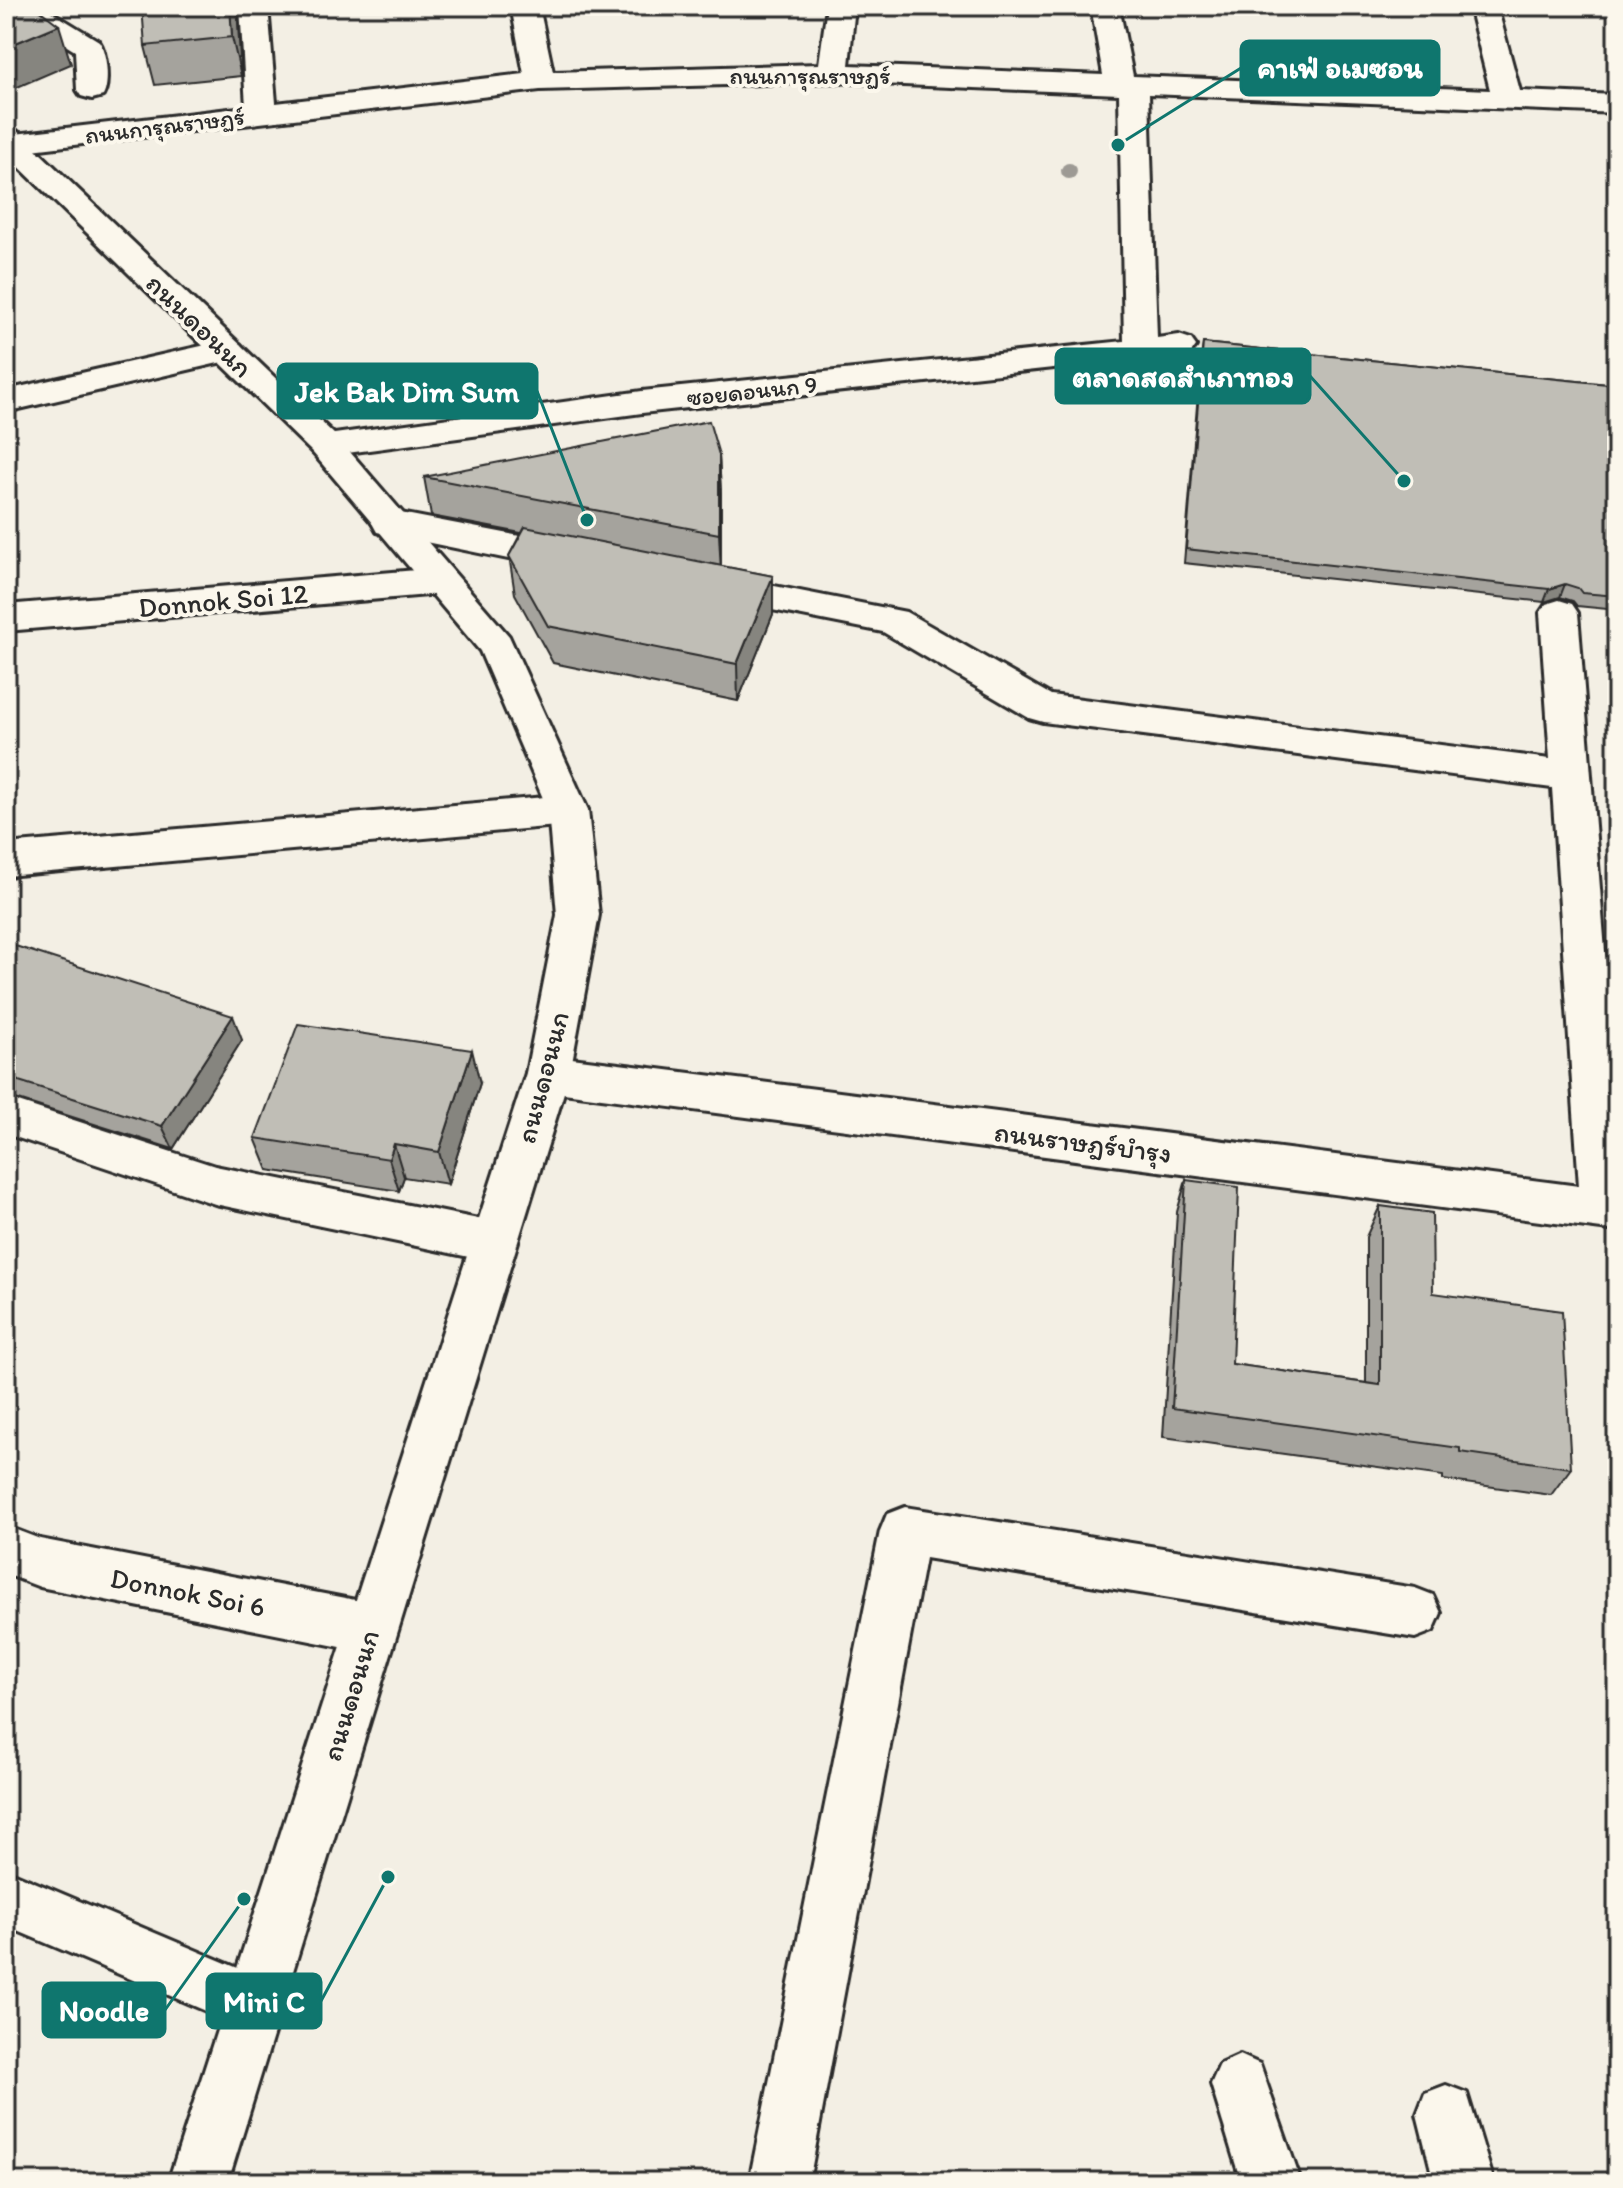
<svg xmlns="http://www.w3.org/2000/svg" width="1623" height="2188" font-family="Itim,'Playpen Sans Thai',sans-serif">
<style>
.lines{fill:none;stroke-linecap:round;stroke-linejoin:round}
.minor-casing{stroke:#2b2b2b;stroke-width:6}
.major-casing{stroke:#2b2b2b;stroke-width:6}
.minor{fill:#fbf7ec;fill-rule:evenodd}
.major{fill:#fbf7ec;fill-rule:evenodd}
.tree{fill:#9d9a94}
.wall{fill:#a5a39d;stroke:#2b2b2b;stroke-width:2}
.shaded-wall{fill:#86857f;stroke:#2b2b2b;stroke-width:2}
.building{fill:#c0beb6;stroke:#2b2b2b;stroke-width:2}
.labels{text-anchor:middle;stroke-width:8;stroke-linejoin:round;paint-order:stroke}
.far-street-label{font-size:24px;fill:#2b2b2b;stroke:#fbf7ec}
.street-label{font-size:28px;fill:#2b2b2b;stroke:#fbf7ec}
.leader{fill:none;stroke:#0f766e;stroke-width:3}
.callout-dot{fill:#0f766e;stroke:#fbf7ec;stroke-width:3}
.callout{fill:#0f766e;stroke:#0f766e;stroke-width:3}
.callout-label{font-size:30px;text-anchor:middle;font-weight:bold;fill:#fff}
</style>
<rect width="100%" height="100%" fill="#f3efe4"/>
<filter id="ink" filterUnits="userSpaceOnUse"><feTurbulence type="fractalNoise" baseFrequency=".0125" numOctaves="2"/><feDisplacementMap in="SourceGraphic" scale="16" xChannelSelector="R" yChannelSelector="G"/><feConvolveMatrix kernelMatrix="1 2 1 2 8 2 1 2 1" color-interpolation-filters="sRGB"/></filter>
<g filter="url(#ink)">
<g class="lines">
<!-- minor casing -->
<g class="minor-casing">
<g id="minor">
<path d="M8 6H42L99 41C107 52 110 85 103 96L92 99 81 96 77 90 75 51 12 12Z"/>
<path d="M240 6H268L276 103 524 74 511 6H539L553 72 819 64 827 6H855L849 65 1103 75 1091 6H1119L1133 76 1490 90 1469 6H1497L1520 91 1617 95V113L1149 94 1157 338 1179 335 1191 339 1196 346 1191 353 642 413 325 456 313 453 308 445 313 437 642 391 1124 341 1119 94 833 82 540 90 6 153V135L246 107Z"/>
<path d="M228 340 240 344 245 351 240 358 6 412V390Z"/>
<path d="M390 511 572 546 585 550 590 559 585 568 572 572 377 532 372 523 377 514Z"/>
<path d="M440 568 453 572 458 581 453 590 440 594 6 631V605Z"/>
<path d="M714 574 906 612 1051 695 1550 759 1540 613 1546 604 1559 600 1572 604 1578 613 1617 1101V1231L548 1091 533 1086 526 1073 533 1060 548 1055 1579 1186 1552 788 1043 722 1029 718 883 632 701 596 696 587 701 578Z"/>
<path d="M568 795 582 799 588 810 582 821 568 825 6 876V844Z"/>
<path d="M6 1098 215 1166 493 1222 509 1228 516 1242 509 1256 493 1262 215 1204 6 1134Z"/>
<path d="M905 1507 1415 1588 1433 1595 1441 1613 1433 1631 1415 1638 925 1558 809 2182H749L880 1531 887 1514Z"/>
<path d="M6 1526 40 1539 371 1603 389 1610 397 1628 389 1646 371 1653 40 1587 6 1574Z"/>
<path d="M6 1870 273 1983 281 2003 273 2023 253 2031 6 1926Z"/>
<path d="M1240 2055 1260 2064 1301 2182H1241L1211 2084 1220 2064Z"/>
<path d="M1446 2085 1467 2093 1494 2182H1434L1417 2114 1425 2093Z"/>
</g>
</g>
<!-- major casing -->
<g class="major-casing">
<path id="major" d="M6 128 17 131 337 437 509 636 588 810 599 915 570 1073 228 2182H168L526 1073 557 915 548 810 480 651 313 453 6 154Z"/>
</g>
<!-- minor -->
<use href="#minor" class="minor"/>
<!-- major -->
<use href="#major" class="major"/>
</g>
<!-- trees -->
<circle class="tree" cx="1069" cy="171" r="8"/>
<!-- wall -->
<g class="wall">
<path d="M237 6 241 76 155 85 145 46Z"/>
<path d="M1203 343 1617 385V610L1577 606 1573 601 1560 597 1544 602 1184 563 1201 357Z"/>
<path d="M719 455 721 494V566L773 576V614L738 701 553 663 515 594 509 556 521 533 431 516 424 477Z"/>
<path d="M6 943 242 1040 173 1149 6 1096Z"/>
<path d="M480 1083 448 1184 404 1177 399 1191 268 1170 255 1138Z"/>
<path d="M1186 1180 1232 1364 1366 1383V1237L1380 1206 1433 1293 1571 1468 1551 1495 1443 1480V1476L1163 1437 1177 1212Z"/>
</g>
<!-- shaded-wall -->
<g class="shaded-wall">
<path d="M230 6H237L241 76 232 37Z"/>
<path d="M59 25 71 64 6 92V47Z"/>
<path d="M719 455 721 494V572L719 534Z"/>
<path d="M773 576V614L738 701 737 664Z"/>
<path d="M1565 584 1560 597 1544 602 1549 589Z"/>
<path d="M233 1016 242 1040 173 1149 162 1126Z"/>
<path d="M472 1050 480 1083 448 1184 439 1152Z"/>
<path d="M394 1144 404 1177 399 1191 389 1159Z"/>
</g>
<!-- building -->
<g class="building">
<path d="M6 6H34L59 25 6 47Z"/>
<path d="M142 6H230L232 37 145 46Z"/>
<path d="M1203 343 1617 385V596L1582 593 1578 588 1565 584 1549 589 1186 549Z"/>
<path d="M709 421 719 455V534L424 477Z"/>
<path d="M525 527 773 576 737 664 548 626 509 556Z"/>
<path d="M6 943 233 1016 162 1126 6 1077Z"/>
<path d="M298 1024 472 1050 439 1152 394 1144 389 1159 255 1138Z"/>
<path d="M1186 1180 1239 1187 1232 1364 1380 1385V1206L1432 1213 1433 1293 1562 1311 1571 1468 1460 1452V1448L1172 1408Z"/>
</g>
</g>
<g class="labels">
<!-- far-street labels -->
<g class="far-street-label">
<text x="810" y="84">ถนนการุณราษฏร์</text>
<text transform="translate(165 126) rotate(-7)" y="8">ถนนการุณราษฏร์</text>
<text transform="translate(752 391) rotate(-6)" y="8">ซอยดอนนก 9</text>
</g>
<!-- street labels -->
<g class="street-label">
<text transform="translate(200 325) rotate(44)" y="10">ถนนดอนนก</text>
<text transform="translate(223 600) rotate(-5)" y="10">Donnok Soi 12</text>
<text transform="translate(542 1077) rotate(-75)" y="10">ถนนดอนนก</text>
<text transform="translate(1083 1142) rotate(7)" y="10">ถนนราษฎร์บำรุง</text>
<text transform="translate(188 1592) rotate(11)" y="10">Donnok Soi 6</text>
<text transform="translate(350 1695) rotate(-73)" y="10">ถนนดอนนก</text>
</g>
</g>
<!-- callouts -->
<path class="leader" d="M1118 145L1241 68M1404 481L1310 376M587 520L537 391M388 1877L321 2001M244 1899L165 2010"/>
<g class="callout-dot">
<circle cx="1118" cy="145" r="8"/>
<circle cx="1404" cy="481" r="8"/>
<circle cx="587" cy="520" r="8"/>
<circle cx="388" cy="1877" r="8"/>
<circle cx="244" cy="1899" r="8"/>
</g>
<g class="callout">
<rect x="1241" y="41" width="198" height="54" rx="8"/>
<rect x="1056" y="349" width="254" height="54" rx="8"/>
<rect x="278" y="364" width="259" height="54" rx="8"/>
<rect x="207" y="1974" width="114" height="54" rx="8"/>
<rect x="43" y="1983" width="122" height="54" rx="8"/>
</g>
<g class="callout-label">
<text x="1340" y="78">คาเฟ่ อเมซอน</text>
<text x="1183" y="387">ตลาดสดสำเภาทอง</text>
<text x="407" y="402">Jek Bak Dim Sum</text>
<text x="264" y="2012">Mini C</text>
<text x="104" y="2021">Noodle</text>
</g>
<!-- margin -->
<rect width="1623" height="2188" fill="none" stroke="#fbf7ec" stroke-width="32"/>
<rect x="16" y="16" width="1591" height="2156" fill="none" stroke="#2b2b2b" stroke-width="3" filter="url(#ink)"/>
</svg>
